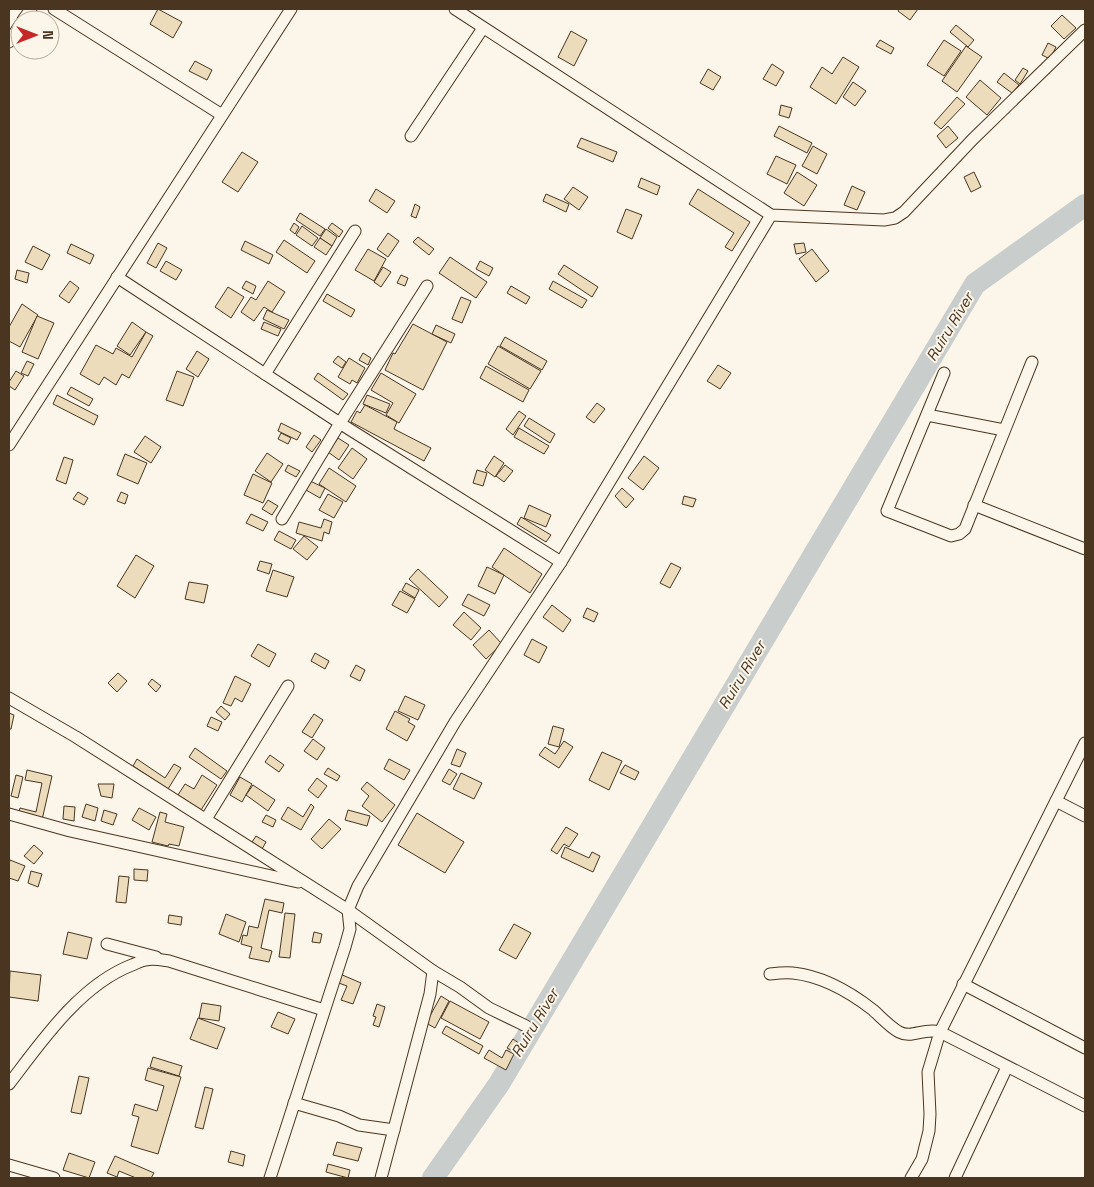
<svg xmlns="http://www.w3.org/2000/svg" width="1094" height="1187" font-family="'Space Grotesk',sans-serif">
<style>
.lines{fill:none;stroke-linecap:round;stroke-linejoin:round}
.river{stroke:#c9cecd;stroke-width:22}
.building{fill:#ecdcbc;stroke:#4a3520}
.street-casing{stroke:#4a3520;stroke-width:13}
.street{stroke:#fbf6e9;stroke-width:11}
.labels{text-anchor:middle;stroke-width:4;stroke-linejoin:round;paint-order:stroke}
.water-label{font-size:15px;font-style:italic;fill:#4a3520;stroke:#fbf6e9}
</style>
<rect width="100%" height="100%" fill="#fbf6e9"/>
<g class="lines">
<!-- river -->
<path class="river" d="M433 1178 499 1084 975 284 1085 205"/>
</g>
<!-- building -->
<g class="building">
<path d="M158 9 182 22 173 38 150 24Z"/>
<path d="M899 9H918L910 20 898 11Z"/>
<path d="M1062 15 1076 28 1064 39 1051 26Z"/>
<path d="M956 25 974 40 968 47 950 32Z"/>
<path d="M571 31 587 40 574 66 558 57Z"/>
<path d="M880 40 894 48 891 54 876 46Z"/>
<path d="M944 40 961 51 944 76 927 65Z"/>
<path d="M1048 43 1056 47 1050 59 1042 55Z"/>
<path d="M966 46 982 57 957 92 942 81Z"/>
<path d="M843 57 859 67 836 104 810 87 822 67 832 74Z"/>
<path d="M195 61 212 70 207 80 189 71Z"/>
<path d="M772 64 784 72 776 86 763 79Z"/>
<path d="M1023 68 1028 71 1020 84 1015 80Z"/>
<path d="M708 69 721 77 713 90 700 83Z"/>
<path d="M1004 73 1019 85 1012 93 997 82Z"/>
<path d="M980 80 1001 98 987 115 966 97Z"/>
<path d="M853 82 866 91 855 106 843 97Z"/>
<path d="M957 97 965 104 941 129 934 123Z"/>
<path d="M781 105 792 108 789 118 779 115Z"/>
<path d="M779 126 812 143 807 153 774 136Z"/>
<path d="M948 126 958 138 946 148 937 136Z"/>
<path d="M581 138 617 152 613 162 577 147Z"/>
<path d="M813 146 827 154 817 174 802 166Z"/>
<path d="M242 152 258 162 238 192 222 182Z"/>
<path d="M776 156 796 165 787 184 767 174Z"/>
<path d="M797 172 817 185 804 206 784 193Z"/>
<path d="M974 172 981 187 971 192 964 177Z"/>
<path d="M641 178 660 186 657 195 638 187Z"/>
<path d="M852 186 865 192 857 210 844 205Z"/>
<path d="M573 187 588 197 579 210 564 199Z"/>
<path d="M376 189 395 201 387 213 369 201Z"/>
<path d="M698 189 750 222 732 251 725 247 734 233 689 204Z"/>
<path d="M546 194 569 204 566 212 543 201Z"/>
<path d="M415 204 420 207 416 218 411 216Z"/>
<path d="M626 209 642 215 632 239 617 232Z"/>
<path d="M300 213 325 229 320 236 296 220Z"/>
<path d="M294 223 299 227 295 234 290 230Z"/>
<path d="M332 223 343 231 339 237 328 228Z"/>
<path d="M302 226 318 238 312 246 296 235Z"/>
<path d="M326 229 337 237 332 246 320 238Z"/>
<path d="M388 233 399 241 388 257 377 249Z"/>
<path d="M418 237 434 249 429 255 413 242Z"/>
<path d="M320 238 332 246 326 255 314 247Z"/>
<path d="M284 240 315 261 307 273 276 252Z"/>
<path d="M245 241 273 255 269 264 241 250Z"/>
<path d="M158 243 167 248 156 268 147 263Z"/>
<path d="M804 243 806 252 796 254 794 244Z"/>
<path d="M71 244 94 255 90 264 67 253Z"/>
<path d="M33 246 50 255 42 270 25 262Z"/>
<path d="M368 249 386 259 374 281 355 270Z"/>
<path d="M812 249 829 271 816 282 799 259Z"/>
<path d="M450 257 487 282 476 298 439 273Z"/>
<path d="M166 261 182 270 176 280 160 271Z"/>
<path d="M480 261 493 268 489 276 476 269Z"/>
<path d="M564 265 598 287 592 297 558 274Z"/>
<path d="M383 267 391 272 381 287 374 282Z"/>
<path d="M17 270 29 273 27 283 15 279Z"/>
<path d="M401 275 408 278 405 286 397 283Z"/>
<path d="M70 281 79 288 69 303 59 296Z"/>
<path d="M246 281 256 286 253 294 242 288Z"/>
<path d="M268 281 285 292 272 312 264 307 254 321 241 312 251 297 256 300Z"/>
<path d="M553 281 587 300 582 308 549 289Z"/>
<path d="M511 286 530 297 526 304 507 293Z"/>
<path d="M228 287 244 297 231 318 215 307Z"/>
<path d="M327 294 355 310 351 317 323 301Z"/>
<path d="M461 297 471 301 462 323 452 319Z"/>
<path d="M22 304 38 315 20 347 9 341V327Z"/>
<path d="M267 310 289 320 284 329 263 319Z"/>
<path d="M37 316 54 323 38 359 22 352Z"/>
<path d="M132 322 146 332 130 355 117 346Z"/>
<path d="M264 322 281 329 278 336 261 329Z"/>
<path d="M413 324 447 342 423 390 385 370 393 353 395 354Z"/>
<path d="M436 325 455 334 451 343 432 334Z"/>
<path d="M146 332 153 336 129 378 122 374 116 385 104 377 99 385 80 374 96 345 113 354 116 348 132 357Z"/>
<path d="M505 337 547 361 542 370 500 346Z"/>
<path d="M498 346 541 371 530 389 488 364Z"/>
<path d="M197 351 209 359 198 377 186 369Z"/>
<path d="M363 353 371 358 368 365 359 360Z"/>
<path d="M338 356 346 362 342 368 333 362Z"/>
<path d="M349 358 365 368 357 383 352 380 350 384 338 377Z"/>
<path d="M27 361 34 364 28 376 21 373Z"/>
<path d="M718 365 731 373 720 389 707 381Z"/>
<path d="M486 366 529 390 523 402 480 378Z"/>
<path d="M16 371 24 376 15 390 9 386V382Z"/>
<path d="M177 371 194 377 183 406 166 400Z"/>
<path d="M318 373 348 394 343 400 314 379Z"/>
<path d="M381 373 416 394 399 423 386 415 393 403 371 390Z"/>
<path d="M71 387 93 399 89 406 67 394Z"/>
<path d="M57 395 98 416 94 425 53 404Z"/>
<path d="M367 395 390 404 386 413 363 404Z"/>
<path d="M597 403 605 409 594 423 586 417Z"/>
<path d="M365 405 397 422 394 429 431 448 424 461 351 422 357 411 360 413Z"/>
<path d="M519 411 526 416 513 435 506 429Z"/>
<path d="M529 418 555 434 550 443 524 426Z"/>
<path d="M281 423 301 433 297 440 278 431Z"/>
<path d="M519 428 549 446 544 454 514 437Z"/>
<path d="M281 433 291 438 288 444 278 439Z"/>
<path d="M314 435 321 440 312 452 306 447Z"/>
<path d="M145 436 161 447 151 463 134 452Z"/>
<path d="M338 438 349 445 339 460 328 452Z"/>
<path d="M352 448 367 459 353 479 338 468Z"/>
<path d="M267 453 283 464 271 482 255 471Z"/>
<path d="M125 454 147 463 138 484 117 475Z"/>
<path d="M494 456 504 463 495 477 485 470Z"/>
<path d="M644 456 659 468 643 490 628 478Z"/>
<path d="M64 457 73 460 66 484 56 480Z"/>
<path d="M288 465 300 471 296 477 285 471Z"/>
<path d="M505 465 513 471 504 482 496 476Z"/>
<path d="M329 468 356 486 346 502 319 484Z"/>
<path d="M477 470 487 473 483 486 473 483Z"/>
<path d="M253 474 272 483 263 503 244 495Z"/>
<path d="M310 481 325 488 320 498 306 490Z"/>
<path d="M622 488 634 499 626 508 615 496Z"/>
<path d="M78 492 88 498 84 505 73 499Z"/>
<path d="M121 492 128 495 125 504 117 501Z"/>
<path d="M328 494 343 502 334 518 319 510Z"/>
<path d="M684 496 696 499 693 507 682 504Z"/>
<path d="M268 500 278 506 272 515 262 509Z"/>
<path d="M529 505 551 515 546 527 524 518Z"/>
<path d="M251 514 268 522 263 531 246 523Z"/>
<path d="M521 517 551 535 546 542 517 524Z"/>
<path d="M324 519 332 522 329 534 324 532 322 541 296 533 299 522 321 528Z"/>
<path d="M279 531 296 540 291 549 274 540Z"/>
<path d="M304 536 318 547 307 560 293 549Z"/>
<path d="M504 548 542 574 530 593 492 567Z"/>
<path d="M136 555 154 566 135 598 117 586Z"/>
<path d="M260 561 272 564 269 574 257 570Z"/>
<path d="M671 563 681 568 670 588 660 583Z"/>
<path d="M487 567 504 575 495 594 478 586Z"/>
<path d="M418 569 448 597 439 607 409 579Z"/>
<path d="M273 570 294 577 287 597 266 591Z"/>
<path d="M189 582 208 585 204 603 185 599Z"/>
<path d="M406 583 419 590 415 598 402 590Z"/>
<path d="M400 591 415 599 407 613 392 605Z"/>
<path d="M468 594 490 605 484 616 462 605Z"/>
<path d="M552 605 571 620 563 632 543 617Z"/>
<path d="M587 608 598 613 594 622 583 617Z"/>
<path d="M464 612 481 628 471 640 453 625Z"/>
<path d="M489 630 502 644 486 659 473 645Z"/>
<path d="M532 639 547 647 539 663 524 655Z"/>
<path d="M258 644 276 654 269 667 251 656Z"/>
<path d="M315 653 329 661 325 669 311 661Z"/>
<path d="M356 665 365 670 360 681 350 676Z"/>
<path d="M118 673 127 681 117 692 108 683Z"/>
<path d="M235 676 251 684 242 702 235 698 231 706 223 703Z"/>
<path d="M152 679 161 686 156 692 148 684Z"/>
<path d="M405 696 425 705 418 720 398 711Z"/>
<path d="M221 706 230 714 225 720 216 712Z"/>
<path d="M395 711 410 719 408 722 415 726 407 741 386 729Z"/>
<path d="M9 713 14 715 11 729H9Z"/>
<path d="M314 714 323 720 312 738 302 732Z"/>
<path d="M211 717 222 722 218 731 207 726Z"/>
<path d="M553 726 564 729 559 747 548 744Z"/>
<path d="M313 739 325 748 317 760 304 751Z"/>
<path d="M564 741 573 747 559 768 539 755 545 747 555 754Z"/>
<path d="M195 748 227 771 221 779 189 757Z"/>
<path d="M457 749 466 753 460 767 451 764Z"/>
<path d="M602 752 622 761 609 790 589 780Z"/>
<path d="M270 755 284 765 279 772 265 762Z"/>
<path d="M137 759 165 778 174 764 181 768 168 789 133 766Z"/>
<path d="M389 759 410 770 404 780 384 769Z"/>
<path d="M625 765 639 772 635 780 620 773Z"/>
<path d="M328 768 340 776 337 781 324 774Z"/>
<path d="M449 769 457 774 450 785 442 781Z"/>
<path d="M27 770 52 776 42 820 18 815 20 808 36 812 42 783 25 780Z"/>
<path d="M461 773 482 783 474 799 453 789Z"/>
<path d="M16 775 23 777 18 798 11 796Z"/>
<path d="M202 775 217 785 201 810 178 795 185 784 194 789Z"/>
<path d="M240 777 252 784 242 802 230 795Z"/>
<path d="M317 778 327 786 318 798 308 790Z"/>
<path d="M367 782 395 805 382 822 362 806 369 796 361 789Z"/>
<path d="M98 784H114L112 798 101 796Z"/>
<path d="M253 785 275 800 268 811 246 795Z"/>
<path d="M86 804 98 808 95 821 82 817Z"/>
<path d="M311 804 314 807 301 830 281 819 288 807 303 817Z"/>
<path d="M64 806 75 807 74 821 63 819Z"/>
<path d="M139 808 156 817 149 830 132 820Z"/>
<path d="M104 810 117 814 113 825 101 821Z"/>
<path d="M348 810 370 816 367 826 345 820Z"/>
<path d="M160 812 167 814 165 822 184 827 179 846 169 844 168 846 152 842Z"/>
<path d="M417 813 464 842 445 873 398 845Z"/>
<path d="M266 815 276 820 273 827 262 822Z"/>
<path d="M329 819 341 829 322 849 311 839Z"/>
<path d="M566 827 578 834 569 847 564 844 557 854 551 850Z"/>
<path d="M256 836 266 842 262 849 252 842Z"/>
<path d="M34 845 43 853 34 864 24 856Z"/>
<path d="M565 847 589 858 592 852 600 856 593 872 561 857Z"/>
<path d="M10 860 25 866 18 881 9 878V864Z"/>
<path d="M134 869 148 870 147 881 134 880Z"/>
<path d="M31 871 42 874 38 887 28 883Z"/>
<path d="M119 876 129 877 126 903 116 902Z"/>
<path d="M265 899 284 903 282 913 269 910 261 948 272 951 269 962 249 958 252 947 241 944 243 935 247 936 249 926 258 928Z"/>
<path d="M285 913 295 914 290 958 279 957Z"/>
<path d="M226 914 246 922 239 942 219 934Z"/>
<path d="M169 915 182 917 181 925 168 923Z"/>
<path d="M514 924 531 933 516 959 499 950Z"/>
<path d="M68 932 92 938 87 959 63 954Z"/>
<path d="M314 932 322 934 320 943 312 942Z"/>
<path d="M10 971 41 975 38 1001 9 997Z"/>
<path d="M340 974 361 983 353 1004 341 1000 347 986 336 982Z"/>
<path d="M441 996 449 1001 435 1028 426 1023Z"/>
<path d="M450 1001 489 1022 480 1039 441 1018Z"/>
<path d="M202 1003 221 1006 219 1021 199 1018Z"/>
<path d="M377 1004 385 1007 379 1027 373 1025 376 1017 373 1016Z"/>
<path d="M278 1012 295 1019 288 1034 271 1027Z"/>
<path d="M198 1018 225 1028 217 1049 190 1039Z"/>
<path d="M446 1026 483 1046 479 1054 442 1033Z"/>
<path d="M513 1039 520 1044 515 1052 507 1048Z"/>
<path d="M489 1050 502 1058 506 1050 514 1054 506 1070 484 1058Z"/>
<path d="M153 1057 182 1066 179 1076 150 1067Z"/>
<path d="M148 1068 181 1077 158 1154 131 1146 139 1117 132 1115 135 1104 157 1111 164 1086 145 1080Z"/>
<path d="M79 1076 89 1078 81 1114 71 1112Z"/>
<path d="M205 1087 213 1089 203 1129 195 1127Z"/>
<path d="M337 1142 362 1148 358 1161 333 1155Z"/>
<path d="M231 1151 245 1155 243 1166 228 1162Z"/>
<path d="M69 1153 95 1162 89 1178 63 1170Z"/>
<path d="M115 1156 154 1173 151 1178H136L119 1171 117 1177 107 1173Z"/>
<path d="M328 1164 350 1170 348 1178 326 1172Z"/>
</g>
<g class="lines">
<!-- street casing -->
<g class="street-casing">
<g id="street">
<path d="M54 9 222 115"/>
<path d="M455 9 771 215 884 220 895 218 904 212 973 139 1085 30"/>
<path d="M23 20 31 9"/>
<path d="M9 42 20 25"/>
<path d="M411 136 483 28"/>
<path d="M117 277 349 429 561 562"/>
<path d="M944 373 887 511 951 536 959 534 965 529 1032 362"/>
<path d="M265 374 355 231"/>
<path d="M927 415 1004 430"/>
<path d="M9 445 291 9"/>
<path d="M974 505 1085 549"/>
<path d="M282 519 340 423 427 286"/>
<path d="M9 698 76 737 348 910 433 971 430 994 381 1178"/>
<path d="M1085 743 940 1032 1085 1106"/>
<path d="M1056 801 1085 816"/>
<path d="M9 814 70 831 298 882"/>
<path d="M206 819 288 686"/>
<path d="M107 944 156 957"/>
<path d="M433 971 460 987 489 1008 526 1026"/>
<path d="M770 974C778 973 786 972 793 973 822 976 850 992 873 1010 881 1017 890 1027 899 1032 912 1039 924 1027 940 1032L928 1072 930 1114 929 1131 922 1159 911 1178"/>
<path d="M963 984 1085 1048"/>
<path d="M9 1084C42 1041 80 985 132 965 137 963 142 960 146 960 153 958 162 960 169 961L324 1010"/>
<path d="M294 1103 339 1116 359 1125 394 1130"/>
<path d="M9 1165 54 1178"/>
<path d="M270 1178 345 947 350 929 348 910 358 886 455 722 561 562 771 215"/>
<path d="M955 1178 1007 1067"/>
</g>
</g>
<!-- street -->
<use href="#street" class="street"/>
</g>
<g class="labels">
<!-- water labels -->
<g class="water-label">
<text transform="translate(950 327) rotate(-59)" y="5">Ruiru River</text>
<text transform="translate(742 675) rotate(-59)" y="5">Ruiru River</text>
<text transform="translate(535 1023) rotate(-59)" y="5">Ruiru River</text>
</g>
</g>
<!-- border -->
<rect width="1094" height="1187" fill="none" stroke="#4a3520" stroke-width="20"/>
<!-- north arrow -->
<g transform="translate(35 35) rotate(90)"><circle r="24" fill="#fbf6e9" stroke="#b4a999"/>
<path d="M0-4L9 19L0 12L-9 19Z" fill="#c62828"/>
<text y="-8" font-size="14" font-weight="bold" text-anchor="middle" fill="#4a3520">N</text>
</g>
</svg>
